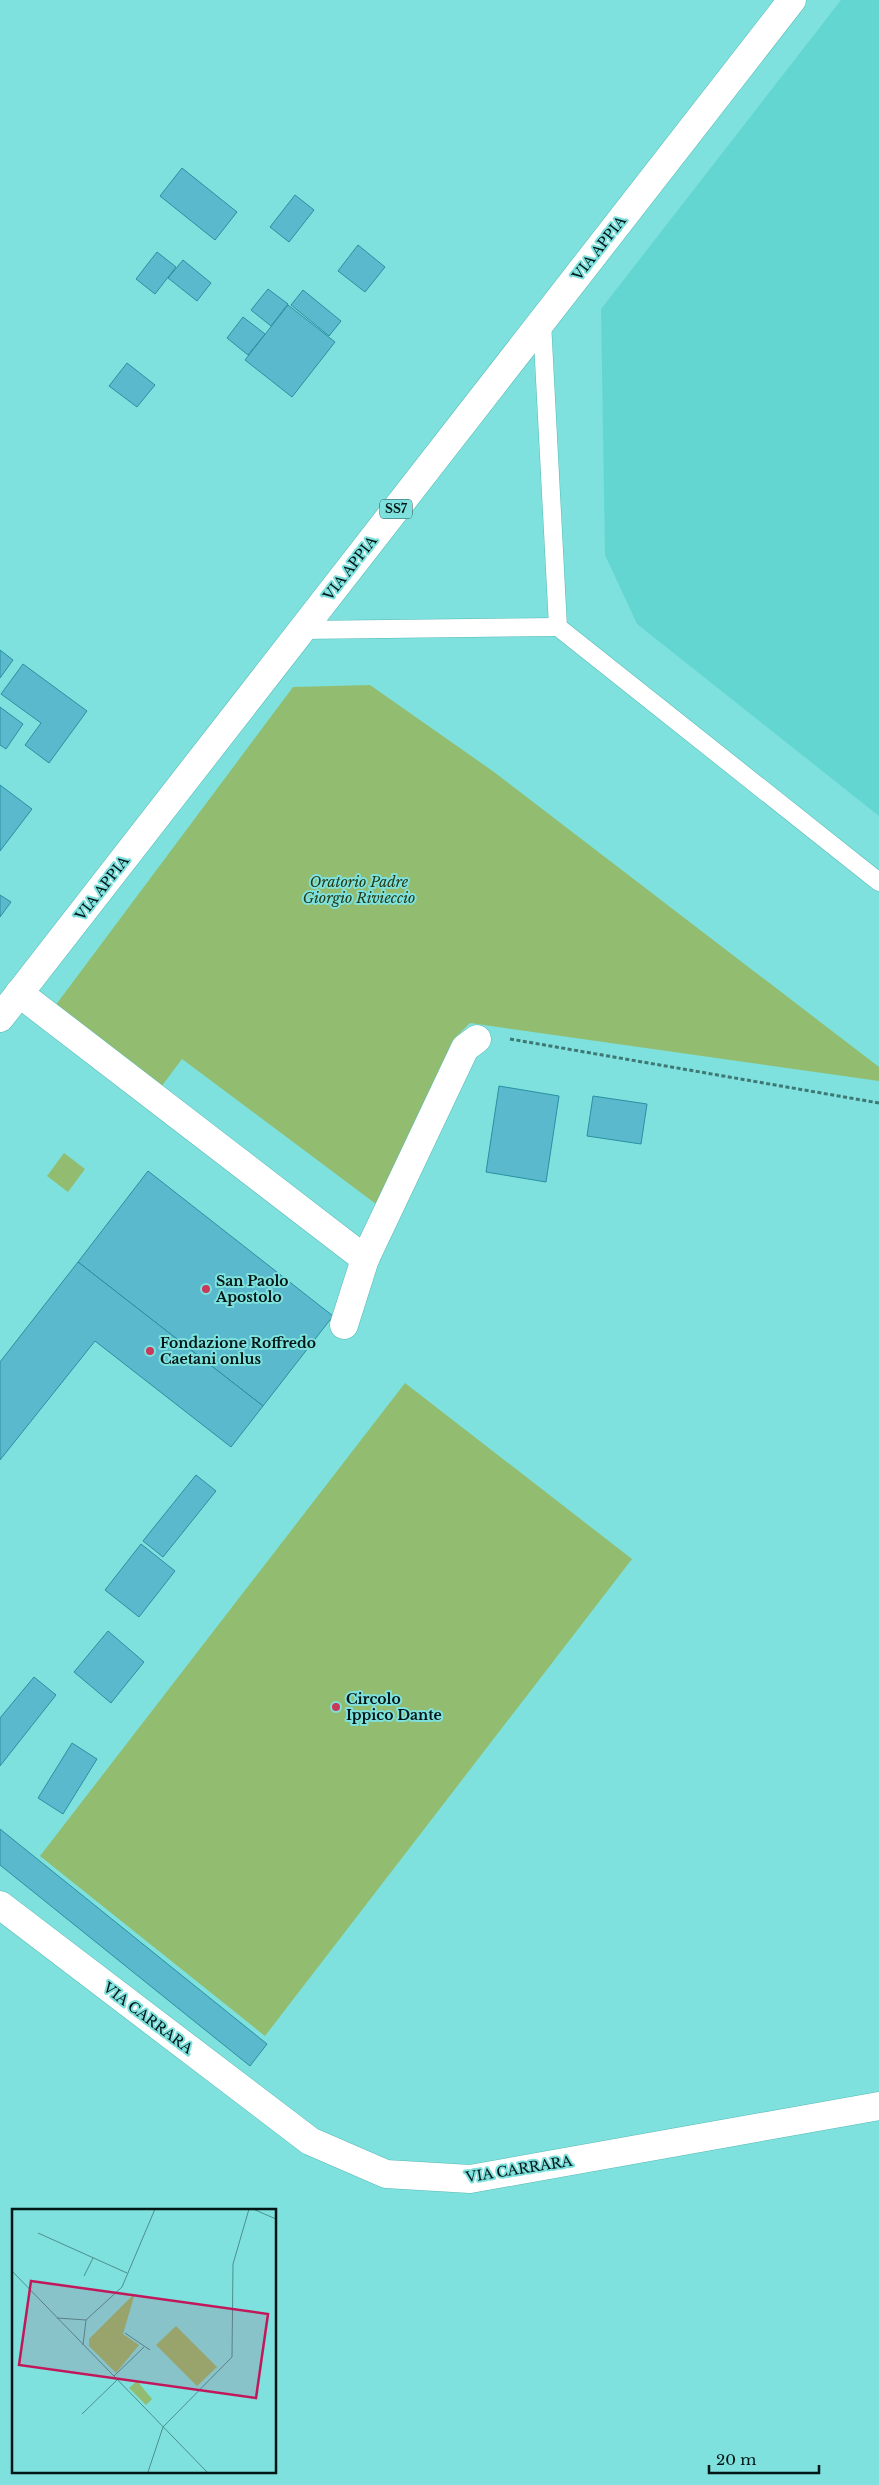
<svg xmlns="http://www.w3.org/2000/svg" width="879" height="2485" font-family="'Libre Baskerville',serif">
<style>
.built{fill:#64d6d2}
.green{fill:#92bd70}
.building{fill:#5ab9cc;stroke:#2a90a2}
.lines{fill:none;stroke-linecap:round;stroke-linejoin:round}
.service-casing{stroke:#55b9b5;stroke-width:19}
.minor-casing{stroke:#55b9b5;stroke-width:29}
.tertiary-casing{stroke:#55b9b5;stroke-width:29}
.primary-casing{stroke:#55b9b5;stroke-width:29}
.path{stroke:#3e7875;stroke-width:3;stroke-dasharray:4 2.5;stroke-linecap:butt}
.service{stroke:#fff;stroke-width:18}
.minor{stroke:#fff;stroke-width:28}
.tertiary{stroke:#fff;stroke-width:28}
.primary{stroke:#fff;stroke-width:28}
.poi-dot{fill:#c93959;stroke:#7ee1dd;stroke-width:2}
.labels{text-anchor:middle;stroke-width:4;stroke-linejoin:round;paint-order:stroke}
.shield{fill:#7ee1dd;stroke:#275351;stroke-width:1}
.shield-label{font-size:12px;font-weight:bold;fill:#021615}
.street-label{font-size:14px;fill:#021615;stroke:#7ee1dd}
.park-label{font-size:14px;font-style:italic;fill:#253a12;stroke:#7ee1dd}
.poi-label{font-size:14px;font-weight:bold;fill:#021615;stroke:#7ee1dd;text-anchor:start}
.inset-road{fill:none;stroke:#4c908d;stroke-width:1}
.view{fill:#c2185b;fill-opacity:0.15;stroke:#c2185b;stroke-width:2.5}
.inset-edge{fill:none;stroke:#021615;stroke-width:2.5}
</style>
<rect width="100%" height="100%" fill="#7ee1dd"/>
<!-- built -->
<path class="built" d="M841 0H879V816L637 624 605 555 601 309Z"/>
<!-- green -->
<g class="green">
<path d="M370 685 494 772 879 1067V1081L470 1023 454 1039 380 1207 182 1059 161 1087 55 1006 293 687Z"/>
<path d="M64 1153 85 1169 68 1192 47 1176Z"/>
<path d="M405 1383 632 1559 265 2036 40 1856Z"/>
</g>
<!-- building -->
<g class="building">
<path d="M182 168 237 212 215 240 160 196Z"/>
<path d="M295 195 314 210 289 242 270 227Z"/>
<path d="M358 245 385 267 365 292 338 271Z"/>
<path d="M157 252 176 267 155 294 136 279Z"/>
<path d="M183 260 211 283 197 301 168 278Z"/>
<path d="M268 289 288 304 271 326 251 310Z"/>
<path d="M303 290 341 321 329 336 291 305Z"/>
<path d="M288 305 335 342 292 397 245 360Z"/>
<path d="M243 317 265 334 248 355 227 338Z"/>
<path d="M127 363 155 385 137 407 109 386Z"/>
<path d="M0 650 13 660 0 678Z"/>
<path d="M23 664 87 711 49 763 25 745 41 723 1 694Z"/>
<path d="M0 707 23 724 6 749 0 745Z"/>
<path d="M0 785 32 809 0 851Z"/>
<path d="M0 895 11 902 0 917Z"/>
<path d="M499 1086 559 1096 546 1182 486 1172Z"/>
<path d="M593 1096 647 1104 641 1144 587 1136Z"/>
<path d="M148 1171 333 1316 263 1406 78 1262Z"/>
<path d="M78 1262 263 1406 231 1447 95 1341 0 1460V1362Z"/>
<path d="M196 1475 216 1491 163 1557 143 1541Z"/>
<path d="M141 1544 175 1571 139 1617 105 1590Z"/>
<path d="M108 1631 144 1662 111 1703 74 1672Z"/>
<path d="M34 1677 56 1695 0 1766V1718Z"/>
<path d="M72 1743 97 1759 63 1814 38 1798Z"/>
<path d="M0 1829 267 2044 250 2066 0 1865Z"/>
</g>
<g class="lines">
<!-- service casing -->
<g class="service-casing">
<g id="service">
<path d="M542 322 558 627 879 882"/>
<path d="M302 630 558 627"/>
</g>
</g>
<!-- minor casing -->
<g class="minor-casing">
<g id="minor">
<path d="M19 993 365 1259"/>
<path d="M344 1325 365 1259 465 1048 477 1039"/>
</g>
</g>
<!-- tertiary casing -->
<g class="tertiary-casing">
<path id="tertiary" d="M0 1905 310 2141 386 2174 470 2179 879 2106"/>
</g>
<!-- primary casing -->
<g class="primary-casing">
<path id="primary" d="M0 1018 792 0"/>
</g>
<!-- path -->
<path class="path" d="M510 1039 879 1103"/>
<!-- service -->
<use href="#service" class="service"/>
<!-- minor -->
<use href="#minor" class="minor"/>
<!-- tertiary -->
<use href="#tertiary" class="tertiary"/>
<!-- primary -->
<use href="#primary" class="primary"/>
</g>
<!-- markers -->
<g class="poi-dot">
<circle cx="206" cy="1289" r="5"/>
<circle cx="150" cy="1351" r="5"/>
<circle cx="336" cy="1707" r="5"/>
</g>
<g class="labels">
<!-- shield labels -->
<rect class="shield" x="380" y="499.5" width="32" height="19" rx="4"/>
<g class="shield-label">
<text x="396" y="513">SS7</text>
</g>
<!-- street labels -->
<g class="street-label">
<text transform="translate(599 248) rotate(-52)" y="5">VIA APPIA</text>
<text transform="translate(350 568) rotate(-52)" y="5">VIA APPIA</text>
<text transform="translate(102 888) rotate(-52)" y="5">VIA APPIA</text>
<text transform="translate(148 2018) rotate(37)" y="5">VIA CARRARA</text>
<text transform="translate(519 2169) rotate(-9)" y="5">VIA CARRARA</text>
</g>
<!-- park labels -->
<g class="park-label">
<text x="359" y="887">Oratorio Padre<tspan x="359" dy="16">Giorgio Rivieccio</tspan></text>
</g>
<!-- poi labels -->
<g class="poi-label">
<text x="216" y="1286">San Paolo<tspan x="216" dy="16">Apostolo</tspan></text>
<text x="160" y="1348">Fondazione Roffredo<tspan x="160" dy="16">Caetani onlus</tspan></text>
<text x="346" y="1704">Circolo<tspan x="346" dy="16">Ippico Dante</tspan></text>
</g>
</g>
<!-- overview -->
<g transform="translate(12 2209)">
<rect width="264" height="264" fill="#7ee1dd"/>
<path d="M123 84 111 125 127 136 104 164 77 137V130ZM164 117 205 158 185 177 144 136ZM125 172 140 190 134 196 117 179Z" fill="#92bd70"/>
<path class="inset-road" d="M241 0 264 10M26 24 115 64M0 62 195 263M72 67 81 49M45 109 74 111 110 78 143 0M113 124 138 141M71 136 74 111M102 167 132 138M70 205 105 171M136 263 151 218 220 148 221 55 237 0"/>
<path class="view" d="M19 72 256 105 244 189 7 156Z"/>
<rect width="264" height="264" class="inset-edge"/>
</g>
<!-- scale -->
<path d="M709 2465v8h110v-8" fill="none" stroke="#021615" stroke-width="2.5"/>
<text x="716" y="2465" font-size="15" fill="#021615" stroke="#7ee1dd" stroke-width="4" paint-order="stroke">20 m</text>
</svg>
